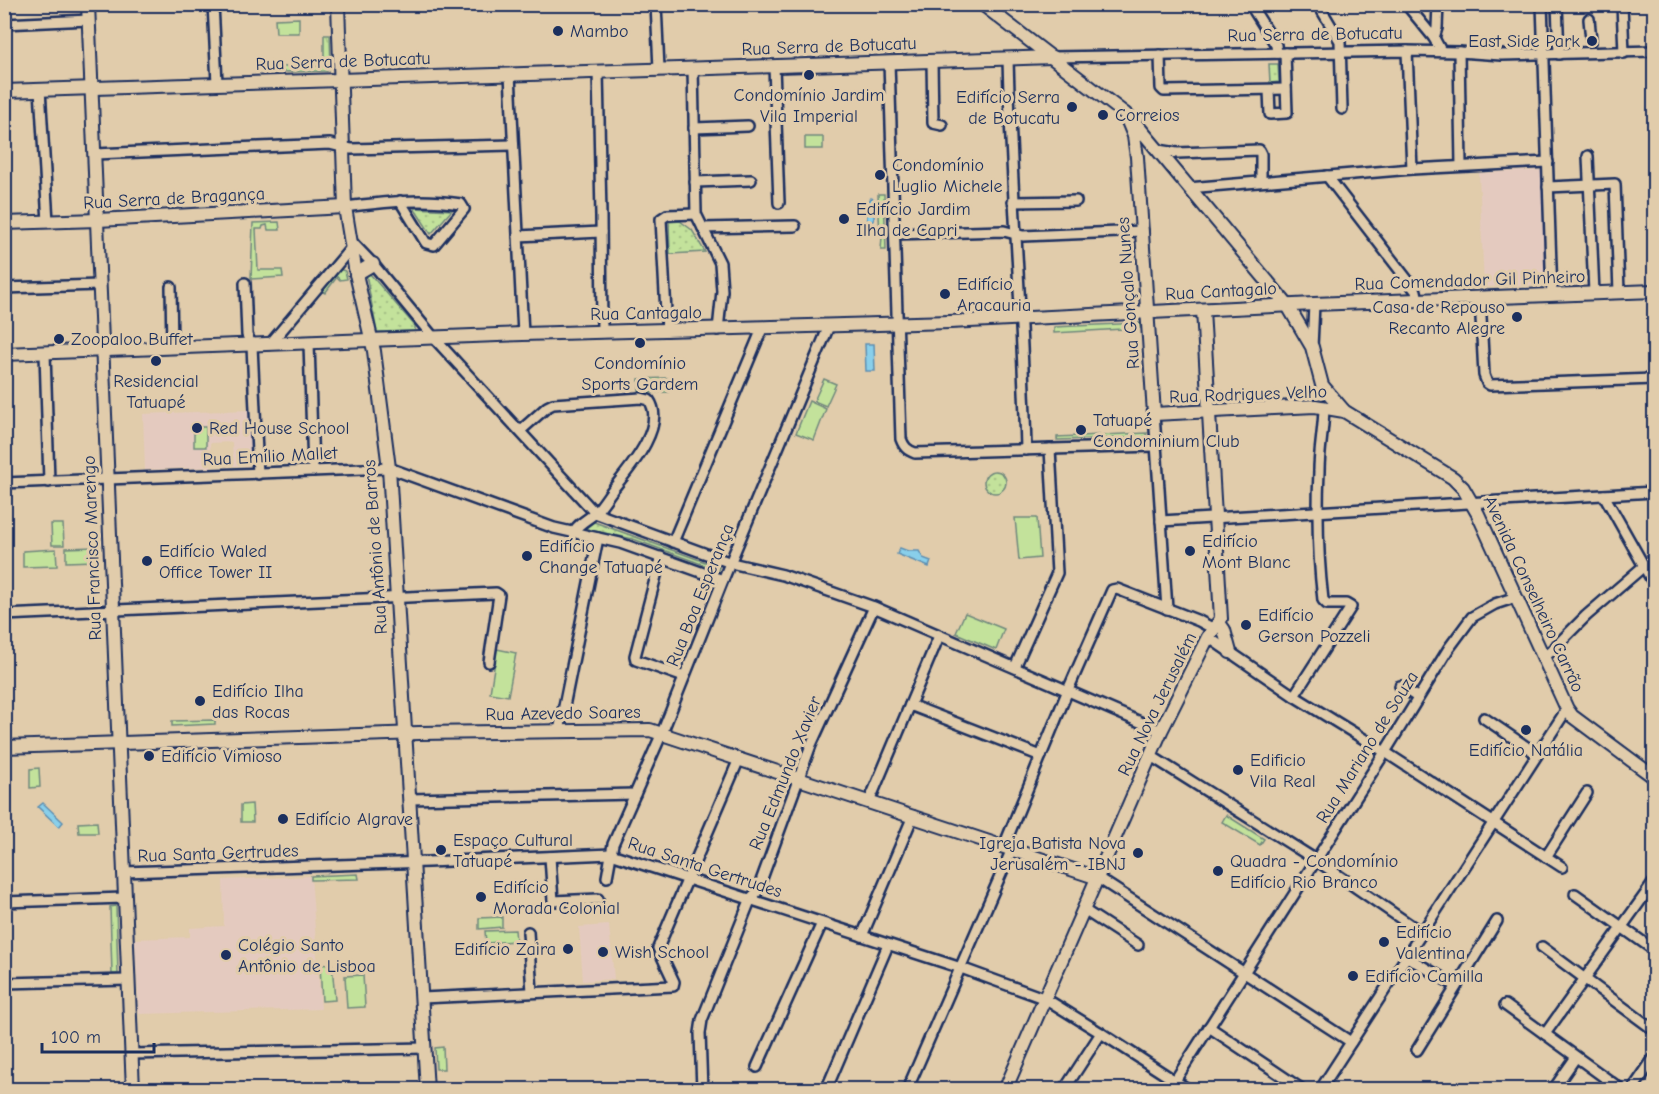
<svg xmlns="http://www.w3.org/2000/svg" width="1659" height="1094" font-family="'Comic Neue',sans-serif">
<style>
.built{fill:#e4cabf}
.grass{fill:url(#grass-tufts);stroke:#6f887c;stroke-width:1.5}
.park{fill:url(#park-dots);stroke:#6f887c;stroke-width:1.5}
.garden{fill:#c3e29b;stroke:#6f887c;stroke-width:1.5}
.water{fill:#89cfea;stroke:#5d8fb2;stroke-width:1.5}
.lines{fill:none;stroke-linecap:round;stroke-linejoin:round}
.street-casing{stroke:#1b2f5e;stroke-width:14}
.secondary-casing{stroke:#1b2f5e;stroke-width:16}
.street{stroke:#e1ccab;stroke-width:9}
.secondary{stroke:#e1ccab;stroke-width:12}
.poi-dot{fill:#1b2f5e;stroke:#e1ccab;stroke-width:2}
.labels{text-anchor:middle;stroke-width:6;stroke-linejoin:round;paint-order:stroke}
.poi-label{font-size:18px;fill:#1b2f5e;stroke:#e1ccab;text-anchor:start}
.street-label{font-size:18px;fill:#1b2f5e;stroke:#e1ccab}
</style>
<defs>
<pattern id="grass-tufts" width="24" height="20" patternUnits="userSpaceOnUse" patternTransform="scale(1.5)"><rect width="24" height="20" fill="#c3e29b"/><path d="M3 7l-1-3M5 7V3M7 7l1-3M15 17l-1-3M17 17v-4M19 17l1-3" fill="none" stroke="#a7c288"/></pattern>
<pattern id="park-dots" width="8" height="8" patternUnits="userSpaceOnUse" patternTransform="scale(1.5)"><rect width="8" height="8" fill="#c3e29b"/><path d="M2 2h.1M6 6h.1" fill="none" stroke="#a7c288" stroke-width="1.8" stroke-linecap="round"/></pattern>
</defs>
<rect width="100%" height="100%" fill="#e1ccab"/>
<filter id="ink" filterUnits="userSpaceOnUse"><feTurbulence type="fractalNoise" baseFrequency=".0167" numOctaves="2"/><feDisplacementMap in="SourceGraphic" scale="12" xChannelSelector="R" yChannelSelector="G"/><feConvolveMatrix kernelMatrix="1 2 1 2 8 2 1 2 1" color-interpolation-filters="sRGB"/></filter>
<g filter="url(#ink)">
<!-- built -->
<g class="built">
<path d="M1542 170 1546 280 1542 285 1484 287 1479 173Z"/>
<path d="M250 410V465L233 466 232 442 210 443 211 467 145 470 143 414Z"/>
<path d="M311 876 321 1009 139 1014 135 939 190 937V928L224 926 223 880Z"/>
<path d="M609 925 614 979 583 981 579 927Z"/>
</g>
<!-- grass -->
<path class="grass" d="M324 35H330L331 67 327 71 280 72V67L324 66Z"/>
<!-- park -->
<g class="park">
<path d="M1269 64H1278L1279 82 1270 83Z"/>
<path d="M414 208 452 210 431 234Z"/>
<path d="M680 221 692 230 705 252 670 254 669 222Z"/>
<path d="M366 274H370L415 326V331L377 332Z"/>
<circle cx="995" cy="482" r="11"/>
<path d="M594 522 719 567 718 570 633 539 585 529Z"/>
</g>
<!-- garden -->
<g class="garden">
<path d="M299 18V33H276L275 19Z"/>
<rect x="805" y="137" width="18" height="12"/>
<path d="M878 194H884L886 250H881L882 236H880Z"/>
<path d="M279 222 280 230H268L267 225 263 226 262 229H256L258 270H282L283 277 251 279 253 223Z"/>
<path d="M339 269 345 271 347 279 340 280 337 277 325 293 321 291Z"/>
<path d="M1140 323V328L1054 333V327Z"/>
<path d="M667 378 668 392 639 393V379Z"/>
<path d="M824 379 836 384 826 406 814 401Z"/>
<path d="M809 401 826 409 814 440 796 433Z"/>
<rect x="194" y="427" width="12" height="20"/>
<path d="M1147 433 1145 437 1057 440V437Z"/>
<path d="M1015 518H1037L1040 558 1019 560Z"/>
<path d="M51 524H63L64 545H52Z"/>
<path d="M95 547V561L66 562V548Z"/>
<path d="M56 549 57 566 23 567V551Z"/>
<path d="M965 613 1004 629 996 650 956 633Z"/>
<path d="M497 649 516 653 508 696 490 693Z"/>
<path d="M215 720V724L172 726V721Z"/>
<path d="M39 768 40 787 30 788V769Z"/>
<path d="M252 804 253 822H241V805Z"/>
<path d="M1226 815 1264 839 1260 845 1222 822Z"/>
<path d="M97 822 98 833H79L78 823Z"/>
<path d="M358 874 359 879 311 880V876Z"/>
<path d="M116 906 118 974H112L110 907Z"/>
<path d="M502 917V927L479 929V918Z"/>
<path d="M515 930 516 941 486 943 485 931Z"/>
<path d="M332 964 335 1000 322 1001 320 965Z"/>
<path d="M363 975 365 1007 347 1008 345 976Z"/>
<path d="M443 1047 444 1069H436L435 1048Z"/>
</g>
<!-- water -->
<g class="water">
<path d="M871 198 874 199V218L872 223 867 220V204Z"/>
<path d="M865 344H874L875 371H866Z"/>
<path d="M900 548 908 551H919L923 558 931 561 929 567 897 554Z"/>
<path d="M43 803 63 822 59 827 38 807Z"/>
</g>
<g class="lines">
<!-- street casing -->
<g class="street-casing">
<g id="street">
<path d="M213 4 217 83"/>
<path d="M656 4 659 69"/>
<path d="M1250 4 1276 45 1277 53"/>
<path d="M1318 4 1340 41 1342 109"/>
<path d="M1406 4 1434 38 1441 51"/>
<path d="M1542 4 1552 295"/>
<path d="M1557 4 1559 54"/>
<path d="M1622 4 1624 53"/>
<path d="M1589 19 1591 40"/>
<path d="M4 24 89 20"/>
<path d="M1434 38 1437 28 1438 4"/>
<path d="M1407 51 1412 169"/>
<path d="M1459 52 1461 166"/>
<path d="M1160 55 1161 88 1164 91 1286 89"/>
<path d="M1052 57 1407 51 1459 52 1501 55 1654 51"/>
<path d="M1008 58C1011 189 1023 319 1026 450"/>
<path d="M932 61 933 123 942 125"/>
<path d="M889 62 901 439C904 447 907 450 915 453L1156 446"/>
<path d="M774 66 779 203"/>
<path d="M693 68 696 214 720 263 722 291 718 330"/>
<path d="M598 71 601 216 602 332"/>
<path d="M510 74 523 334"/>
<path d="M40 89 48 222"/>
<path d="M1269 90 1270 114 1287 113 1285 53"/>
<path d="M694 128 748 126"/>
<path d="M1158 150 1177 153 1259 150 1261 154V181"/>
<path d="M95 154 330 144 351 149 513 145"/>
<path d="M1588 156 1594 293"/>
<path d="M1327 176 1416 291 1418 300"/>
<path d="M695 182 751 180"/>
<path d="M1548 187 1615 184 1619 292"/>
<path d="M1188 188 1412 169 1548 162"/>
<path d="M1013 202 1076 201"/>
<path d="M345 207C384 202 422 198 461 204L464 209 434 245 426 243 400 201"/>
<path d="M703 228 795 226"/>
<path d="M895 234 1004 231 1023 236 1143 231"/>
<path d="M518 236 601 232"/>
<path d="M350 240 373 264 434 338 595 513 731 563 783 575 874 607 1161 731"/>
<path d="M245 283 247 335 252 346 258 474"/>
<path d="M171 287 172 348"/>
<path d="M4 288 99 285"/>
<path d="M1480 298 1484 375 1487 383 1490 385 1654 379"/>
<path d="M667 331 661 219 667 215 696 214"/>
<path d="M309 343 313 471"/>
<path d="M270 344 351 248"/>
<path d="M1312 347 1314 304"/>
<path d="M45 353 49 482"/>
<path d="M1154 414 1167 609"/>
<path d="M520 431 547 407 553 404 641 398 649 400C667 426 629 469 613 489 607 497 601 507 594 514 587 520 577 524 573 533"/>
<path d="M4 483 389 468 554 528 620 543 723 580"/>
<path d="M1604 495 1654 584"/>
<path d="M1161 521 1654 492"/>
<path d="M673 542 762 329"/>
<path d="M661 557 635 656 636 660 684 677"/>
<path d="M4 615 496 593 499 595 489 662"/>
<path d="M1208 637 1294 696 1385 752 1562 867"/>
<path d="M1544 658 1586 616 1644 566"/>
<path d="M1015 667 1057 573 1050 449"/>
<path d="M1400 686 1417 697"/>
<path d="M1294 696 1351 607 1346 604H1327L1323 600C1318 558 1317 513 1319 471 1319 449 1324 428 1324 406"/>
<path d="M910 705 1041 756"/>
<path d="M1484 718 1537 754"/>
<path d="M559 731 598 538"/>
<path d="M1151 756 1316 860 1422 933"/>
<path d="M410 799 635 794"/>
<path d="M869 802 939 636"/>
<path d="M1004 846 1068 690 1112 590 1117 589 1199 621 1214 629"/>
<path d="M550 857 553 901 598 899"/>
<path d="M1546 857 1587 793"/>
<path d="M123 872 428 862 611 854 961 968 1035 995 1046 999 1101 1033 1189 1090"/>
<path d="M607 877 613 844 662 733 723 580 829 326"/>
<path d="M1098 878 1351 1042"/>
<path d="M1575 894 1654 950"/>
<path d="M4 902 124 898"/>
<path d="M1084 910 1138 945"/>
<path d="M528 932 532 992"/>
<path d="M862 936 913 816"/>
<path d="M1542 947 1654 1030"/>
<path d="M1407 957 1456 986"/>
<path d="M4 983 128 980"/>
<path d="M422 998 673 986 674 982 658 948 739 759"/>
<path d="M1505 1005 1622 1090"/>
<path d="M1209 1027 1303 1090"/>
<path d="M1545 1034 1654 882"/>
<path d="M1417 1050 1497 921"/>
<path d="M131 1054 425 1048"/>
<path d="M757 1067 822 923"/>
<path d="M702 1090 700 1033 702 1020 751 898 757 892 811 745 874 607"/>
<path d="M826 1090 888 945"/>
<path d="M907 1090 1012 849"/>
<path d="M1064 1090 1101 1033"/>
<path d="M1169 1090 1385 752 1449 648 1472 617 1495 604 1516 597"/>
<path d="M1320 1090 1567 709"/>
<path d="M1553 1090 1576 1057"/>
<path d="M1632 1090 1654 1058"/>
</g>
</g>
<!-- secondary casing -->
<g class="secondary-casing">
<g id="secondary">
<path d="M88 4 133 1090"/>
<path d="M338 4 345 207 356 274 374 351 389 468 427 1090"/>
<path d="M982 4 1124 113 1136 124 1288 306 1312 347 1322 385 1326 390 1344 411 1453 478 1463 488 1478 514 1567 709 1572 716 1654 777"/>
<path d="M4 91 1052 57"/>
<path d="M1127 119 1134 136 1137 157 1154 414 1315 406 1344 411"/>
<path d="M4 223 98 220 345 207"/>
<path d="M356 274 373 264"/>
<path d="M4 354 523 334 950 322 1314 304 1654 291"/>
<path d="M1219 623 1224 630 1230 652"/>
<path d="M4 747 419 733 650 730 1098 878"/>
<path d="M1005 1090 1161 731 1208 637 1221 619 1203 310"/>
</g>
</g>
<!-- street -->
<use href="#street" class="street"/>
<!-- secondary -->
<use href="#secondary" class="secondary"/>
</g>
</g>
<!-- markers -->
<g class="poi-dot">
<circle cx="558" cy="31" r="6"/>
<circle cx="1592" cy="41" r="6"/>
<circle cx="809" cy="75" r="6"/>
<circle cx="1072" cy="107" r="6"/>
<circle cx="1103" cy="115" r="6"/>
<circle cx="880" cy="175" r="6"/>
<circle cx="844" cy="219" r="6"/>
<circle cx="945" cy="294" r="6"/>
<circle cx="1517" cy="317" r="6"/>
<circle cx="59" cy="339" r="6"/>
<circle cx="640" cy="343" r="6"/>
<circle cx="156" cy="361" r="6"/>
<circle cx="197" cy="428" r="6"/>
<circle cx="1081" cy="430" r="6"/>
<circle cx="1190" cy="551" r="6"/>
<circle cx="527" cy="556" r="6"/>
<circle cx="147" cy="561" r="6"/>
<circle cx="1246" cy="625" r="6"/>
<circle cx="200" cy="701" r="6"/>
<circle cx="1526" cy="730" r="6"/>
<circle cx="149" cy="756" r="6"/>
<circle cx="1238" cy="770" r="6"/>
<circle cx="283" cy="819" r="6"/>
<circle cx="441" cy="850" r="6"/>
<circle cx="1138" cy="853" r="6"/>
<circle cx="1218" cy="871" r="6"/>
<circle cx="481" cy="897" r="6"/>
<circle cx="1384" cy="942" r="6"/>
<circle cx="568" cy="949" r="6"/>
<circle cx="603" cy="952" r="6"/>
<circle cx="226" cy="955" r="6"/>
<circle cx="1353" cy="976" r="6"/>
</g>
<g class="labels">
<!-- poi labels -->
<g class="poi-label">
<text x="570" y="37">Mambo</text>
<text x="1580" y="47" text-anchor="end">East Side Park</text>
<text x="809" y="101" text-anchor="middle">Condomínio Jardim<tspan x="809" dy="21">Vila Imperial</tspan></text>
<text x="1060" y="103" text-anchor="end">Edifício Serra<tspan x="1060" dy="21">de Botucatu</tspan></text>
<text x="1115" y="121">Correios</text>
<text x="892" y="171">Condomínio<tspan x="892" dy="21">Luglio Michele</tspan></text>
<text x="856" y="215">Edifício Jardim<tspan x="856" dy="21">Ilha de Capri</tspan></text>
<text x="957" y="290">Edifício<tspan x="957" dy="21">Aracauria</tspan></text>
<text x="1505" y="313" text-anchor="end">Casa de Repouso<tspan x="1505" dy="21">Recanto Alegre</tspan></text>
<text x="71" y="345">Zoopaloo Buffet</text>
<text x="640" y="369" text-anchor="middle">Condomínio<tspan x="640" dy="21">Sports Gardem</tspan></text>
<text x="156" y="387" text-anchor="middle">Residencial<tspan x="156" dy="21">Tatuapé</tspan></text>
<text x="1093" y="426">Tatuapé<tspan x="1093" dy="21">Condominium Club</tspan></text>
<text x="209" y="434">Red House School</text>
<text x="1202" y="547">Edifício<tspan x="1202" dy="21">Mont Blanc</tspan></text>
<text x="539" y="552">Edifício<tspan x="539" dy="21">Change Tatuapé</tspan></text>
<text x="159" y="557">Edifício Waled<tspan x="159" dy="21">Office Tower II</tspan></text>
<text x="1258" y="621">Edifício<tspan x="1258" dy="21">Gerson Pozzeli</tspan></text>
<text x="212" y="697">Edifício Ilha<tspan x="212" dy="21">das Rocas</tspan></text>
<text x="1526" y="756" text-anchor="middle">Edifício Natália</text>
<text x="161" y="762">Edifício Vimioso</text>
<text x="1250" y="766">Edificio<tspan x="1250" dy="21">Vila Real</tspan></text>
<text x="295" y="825">Edifício Algrave</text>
<text x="453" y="846">Espaço Cultural<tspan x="453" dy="21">Tatuapé</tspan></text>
<text x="1126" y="849" text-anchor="end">Igreja Batista Nova<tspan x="1126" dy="21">Jerusalém - IBNJ</tspan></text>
<text x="1230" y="867">Quadra - Condomínio<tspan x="1230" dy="21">Edifício Rio Branco</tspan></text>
<text x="493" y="893">Edifício<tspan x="493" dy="21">Morada Colonial</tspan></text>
<text x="1396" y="938">Edifício<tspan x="1396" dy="21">Valentina</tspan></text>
<text x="238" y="951">Colégio Santo<tspan x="238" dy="21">Antônio de Lisboa</tspan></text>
<text x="556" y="955" text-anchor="end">Edifício Zaira</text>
<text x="615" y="958">Wish School</text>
<text x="1365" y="982">Edifício Camilla</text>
</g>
<!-- street labels -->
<g class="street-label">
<text transform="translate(1315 34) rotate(-1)" y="6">Rua Serra de Botucatu</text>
<text transform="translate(829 46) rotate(-2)" y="6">Rua Serra de Botucatu</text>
<text transform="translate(343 61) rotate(-2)" y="6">Rua Serra de Botucatu</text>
<text transform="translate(174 198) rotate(-3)" y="6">Rua Serra de Bragança</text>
<text transform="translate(1470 280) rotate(-2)" y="6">Rua Comendador Gil Pinheiro</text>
<text transform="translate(1221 291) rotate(-3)" y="6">Rua Cantagalo</text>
<text transform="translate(1128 293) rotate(-94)" y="6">Rua Gonçalo Nunes</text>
<text transform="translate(646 313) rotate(-1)" y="6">Rua Cantagalo</text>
<text transform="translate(1248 394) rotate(-2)" y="6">Rua Rodrigues Velho</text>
<text transform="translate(270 456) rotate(-3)" y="6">Rua Emílio Mallet</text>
<text transform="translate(375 547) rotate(-94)" y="6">Rua Antônio de Barros</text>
<text transform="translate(92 548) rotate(-92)" y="6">Rua Francisco Marengo</text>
<text transform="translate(1534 594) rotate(65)" y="6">Avenida Conselheiro Carrão</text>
<text transform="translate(700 595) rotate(-68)" y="6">Rua Boa Esperança</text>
<text transform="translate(1157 704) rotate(-64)" y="6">Rua Nova Jerusalém</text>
<text transform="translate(563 713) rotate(-1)" y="6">Rua Azevedo Soares</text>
<text transform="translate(1367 747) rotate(-58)" y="6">Rua Mariano de Souza</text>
<text transform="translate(785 773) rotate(-68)" y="6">Rua Edmundo Xavier</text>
<text transform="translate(218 853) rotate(-2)" y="6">Rua Santa Gertrudes</text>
<text transform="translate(705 867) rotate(18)" y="6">Rua Santa Gertrudes</text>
</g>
</g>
<!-- margin -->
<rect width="1659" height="1094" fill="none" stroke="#e1ccab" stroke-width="24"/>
<rect x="12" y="12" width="1635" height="1070" fill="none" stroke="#1b2f5e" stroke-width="2" filter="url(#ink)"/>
<!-- scale -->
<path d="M42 1043v9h112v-9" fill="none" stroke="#1b2f5e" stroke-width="3"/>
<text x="51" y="1043" font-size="18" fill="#1b2f5e" stroke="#e1ccab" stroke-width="4.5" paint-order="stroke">100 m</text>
</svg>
